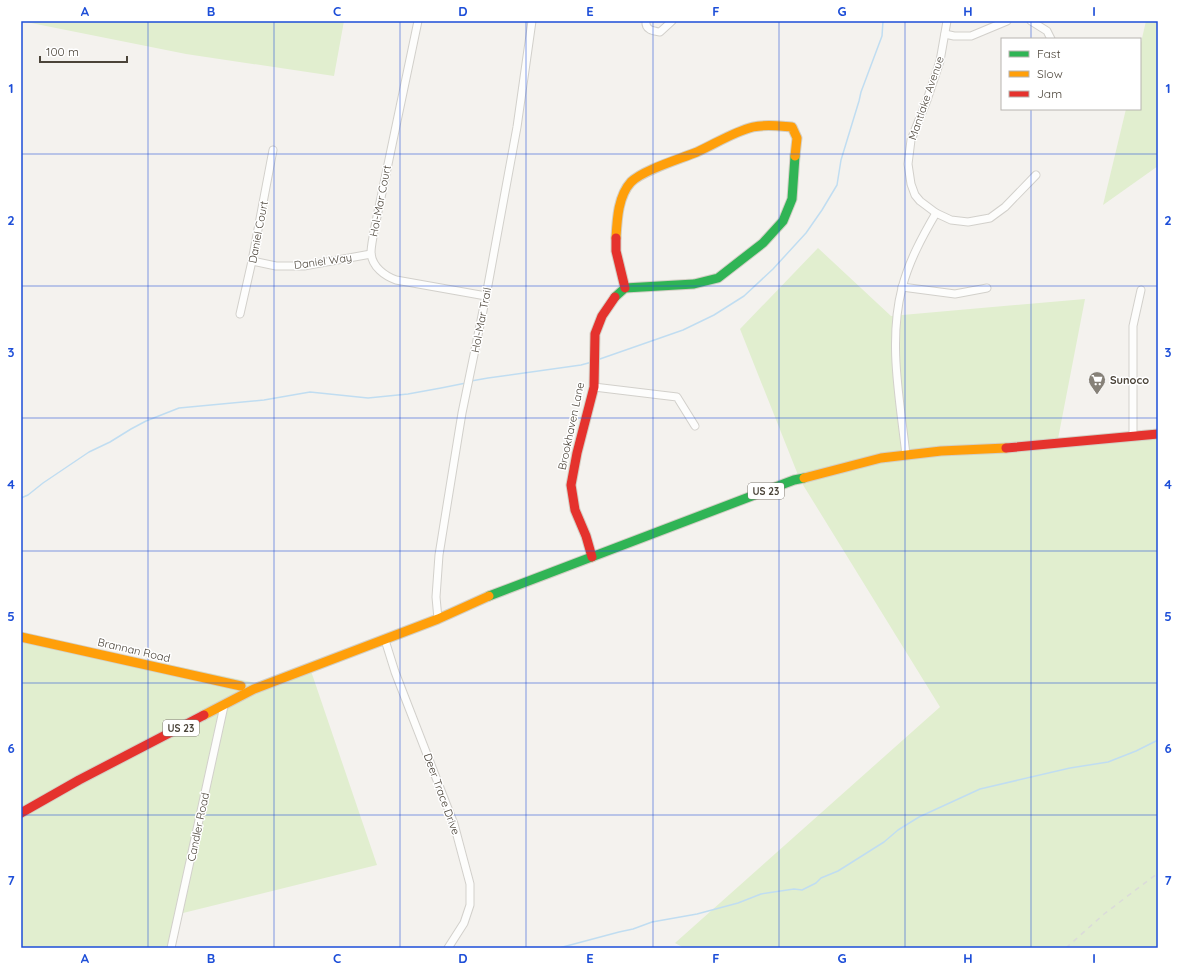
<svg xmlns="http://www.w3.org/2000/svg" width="1179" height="969" font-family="Quicksand,sans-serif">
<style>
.green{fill:#e1eecf}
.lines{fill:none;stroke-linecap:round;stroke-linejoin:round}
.stream{stroke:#c0ddf1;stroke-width:1.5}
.street-casing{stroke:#d2d0cb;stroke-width:9}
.fast-casing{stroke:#d3cfc5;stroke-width:11}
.slow-casing{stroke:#d3cfc5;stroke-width:11}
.jam-casing{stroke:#d3cfc5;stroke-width:11}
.street{stroke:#fdfdfc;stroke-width:7}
.fast{stroke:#30b455;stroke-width:9}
.slow{stroke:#ff9f0a;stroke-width:9}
.jam{stroke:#e5322d;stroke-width:9}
.rail{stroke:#dbdbda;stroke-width:1.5;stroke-dasharray:5 5;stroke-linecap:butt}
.grid{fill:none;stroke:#1d4ed8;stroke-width:1;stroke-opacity:0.55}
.labels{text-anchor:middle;stroke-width:3;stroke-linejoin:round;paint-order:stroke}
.shield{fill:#fff;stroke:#817c74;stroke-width:1}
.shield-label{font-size:10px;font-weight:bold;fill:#4b4439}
.street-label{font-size:11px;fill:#4b4439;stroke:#fff}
.poi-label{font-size:11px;font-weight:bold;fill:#4b4439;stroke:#fff;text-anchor:start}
.neatline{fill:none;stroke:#1d4ed8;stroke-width:1.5}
.grid-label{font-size:13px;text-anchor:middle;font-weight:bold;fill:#1d4ed8}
</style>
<rect width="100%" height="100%" fill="#f4f2ee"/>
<!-- green -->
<g class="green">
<path d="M21 21H344L334 76 186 54Z"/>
<path d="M1146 21H1158V166L1103 205 1126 109H1140V47Z"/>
<path d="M818 248 891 316 1085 299 1057 444 1158 435V948H684L675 943 940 707 800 480 740 329Z"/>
<path d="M21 633 265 685 311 671 377 865 183 913 173 948H21Z"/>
</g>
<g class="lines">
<!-- stream -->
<g class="stream">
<path d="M597 360 683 330 714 315 744 296 773 269 806 233 822 210 837 185 841 160 859 101 861 92 882 36 883 21"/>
<path d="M471 381 488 378 581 365 592 362"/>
<path d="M21 498 28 495 43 483 89 452 110 442 131 429 146 421 179 408 264 400 310 392 368 398 408 394 441 388 466 383"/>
<path d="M559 948 619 932 633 929 652 922 697 914 738 903 761 894 794 889 802 890 816 883 821 878 838 871 884 842 898 830 919 817 980 789 1070 768 1108 762 1136 751 1158 740"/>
</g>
<!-- street casing -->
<g class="street-casing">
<g id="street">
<path d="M418 21 374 231C373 238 371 246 371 253 372 267 385 276 396 280L486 296"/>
<path d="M646 21C645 30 653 31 660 32L672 21"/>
<path d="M947 21 940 61 927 100 911 140 908 164 911 184 915 195 920 201 936 213 951 220 968 222 990 218 1005 207 1036 175"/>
<path d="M1031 21 1047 31 1051 39"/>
<path d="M945 34 954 36H971L1007 21"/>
<path d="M252 261 276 266H304L371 254"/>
<path d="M902 287 955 294 987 288"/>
<path d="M240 314 252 261 273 150"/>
<path d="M594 387 677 397 695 426"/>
<path d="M1133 436V326L1141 290"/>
<path d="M906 455C900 400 888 342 902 288 909 261 922 237 936 213"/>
<path d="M438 619 436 597 439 555 448 499 462 413 486 296 517 127 532 21"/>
<path d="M385 640 395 672 454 824 470 884V905L464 923 448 948"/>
<path d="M171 948 224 706"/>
</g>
</g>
<!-- fast casing -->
<g class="fast-casing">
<g id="fast">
<path d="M615 297 625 288 694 284 718 278 763 243 783 221 792 199 795 156"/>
<path d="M489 596C591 557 693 519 794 480L804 478"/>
</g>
</g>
<!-- slow casing -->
<g class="slow-casing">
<g id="slow">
<path d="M616 238C617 220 618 196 631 182 643 170 680 159 697 152 715 144 733 132 753 127 766 124 779 126 792 127L797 138 795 156"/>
<path d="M804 478 881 458 941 451 1006 448"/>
<path d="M21 637 241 686"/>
<path d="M204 715 254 689 438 619 489 596"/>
</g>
</g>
<!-- jam casing -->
<g class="jam-casing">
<g id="jam">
<path d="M616 238V251L625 288"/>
<path d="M1006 448 1158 434"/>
<path d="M592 557 586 536 575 510 571 485 577 453 594 387 595 334 602 316 615 297"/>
<path d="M21 813 79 780 204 715"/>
</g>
</g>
<!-- street -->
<use href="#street" class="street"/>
<!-- fast -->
<use href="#fast" class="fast"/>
<!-- slow -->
<use href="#slow" class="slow"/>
<!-- jam -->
<use href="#jam" class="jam"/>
<!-- rail -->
<path class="rail" d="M1066 948 1104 914 1158 873"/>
</g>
<!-- grid -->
<path class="grid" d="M148 21V948M274 21V948M400 21V948M526 21V948M653 21V948M779 21V948M905 21V948M1031 21V39M1031 109V948M21 154H1158M21 286H1158M21 418H1158M21 551H1158M21 683H1158M21 815H1158"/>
<!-- icons -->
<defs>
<g id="supermarket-pin" transform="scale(0.9)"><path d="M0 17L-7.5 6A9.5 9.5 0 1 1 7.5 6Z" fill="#868178" stroke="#fff"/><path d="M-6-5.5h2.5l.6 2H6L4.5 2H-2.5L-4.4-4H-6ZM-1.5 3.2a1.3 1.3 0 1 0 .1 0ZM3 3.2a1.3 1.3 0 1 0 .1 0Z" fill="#fff"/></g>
</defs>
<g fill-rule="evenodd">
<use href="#supermarket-pin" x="1097" y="380"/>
</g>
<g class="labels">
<!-- shield labels -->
<g class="shield">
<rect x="748" y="483" width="36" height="16" rx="3"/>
<rect x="163" y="720" width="36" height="16" rx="3"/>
</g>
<g class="shield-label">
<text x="766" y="495">US 23</text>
<text x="181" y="732">US 23</text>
</g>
<!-- street labels -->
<g class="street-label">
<text transform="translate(926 98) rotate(-71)" y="4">Mantlake Avenue</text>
<text transform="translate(380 201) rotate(-79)" y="4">Hol-Mar Court</text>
<text transform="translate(258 232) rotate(-79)" y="4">Daniel Court</text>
<text transform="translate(323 261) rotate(-8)" y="4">Daniel Way</text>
<text transform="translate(481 320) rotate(-79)" y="4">Hol-Mar Trail</text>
<text transform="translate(571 426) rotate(-78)" y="4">Brookhaven Lane</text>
<text transform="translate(134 650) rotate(13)" y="4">Brannan Road</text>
<text transform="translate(442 794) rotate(70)" y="4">Deer Trace Drive</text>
<text transform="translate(198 827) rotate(-78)" y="4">Candler Road</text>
</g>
<!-- poi labels -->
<g class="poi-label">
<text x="1110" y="384">Sunoco</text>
</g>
</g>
<!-- border -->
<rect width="1179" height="969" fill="none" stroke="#ffffff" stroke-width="44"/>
<!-- legend -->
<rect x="1001" y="38" width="140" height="72" fill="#ffffff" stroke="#b7b4b0"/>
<rect x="1009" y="51" width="20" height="6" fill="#30b455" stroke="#b7b4b0"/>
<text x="1037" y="58" font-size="12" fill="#4b4439">Fast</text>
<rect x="1009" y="71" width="20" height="6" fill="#ff9f0a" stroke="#b7b4b0"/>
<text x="1037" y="78" font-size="12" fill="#4b4439">Slow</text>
<rect x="1009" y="91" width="20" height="6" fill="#e5322d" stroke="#b7b4b0"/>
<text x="1037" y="98" font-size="12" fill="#4b4439">Jam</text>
<!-- scale -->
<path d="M40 56v6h87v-6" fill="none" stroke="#4b4439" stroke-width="2"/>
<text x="46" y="56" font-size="12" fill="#4b4439" stroke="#ffffff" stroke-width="3" paint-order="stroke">100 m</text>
<rect x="22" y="22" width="1135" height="925" class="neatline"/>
<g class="grid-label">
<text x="85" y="16">A</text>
<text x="211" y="16">B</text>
<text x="337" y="16">C</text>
<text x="463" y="16">D</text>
<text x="590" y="16">E</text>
<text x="716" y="16">F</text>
<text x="842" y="16">G</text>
<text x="968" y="16">H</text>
<text x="1094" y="16">I</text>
<text x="11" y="93">1</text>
<text x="1168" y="93">1</text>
<text x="11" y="225">2</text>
<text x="1168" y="225">2</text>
<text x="11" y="357">3</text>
<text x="1168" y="357">3</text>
<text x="11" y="489">4</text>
<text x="1168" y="489">4</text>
<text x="11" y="621">5</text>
<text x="1168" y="621">5</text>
<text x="11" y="753">6</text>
<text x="1168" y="753">6</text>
<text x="11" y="885">7</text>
<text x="1168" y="885">7</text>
<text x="85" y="963">A</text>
<text x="211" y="963">B</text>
<text x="337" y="963">C</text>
<text x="463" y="963">D</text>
<text x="590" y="963">E</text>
<text x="716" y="963">F</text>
<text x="842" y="963">G</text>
<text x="968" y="963">H</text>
<text x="1094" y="963">I</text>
</g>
</svg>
